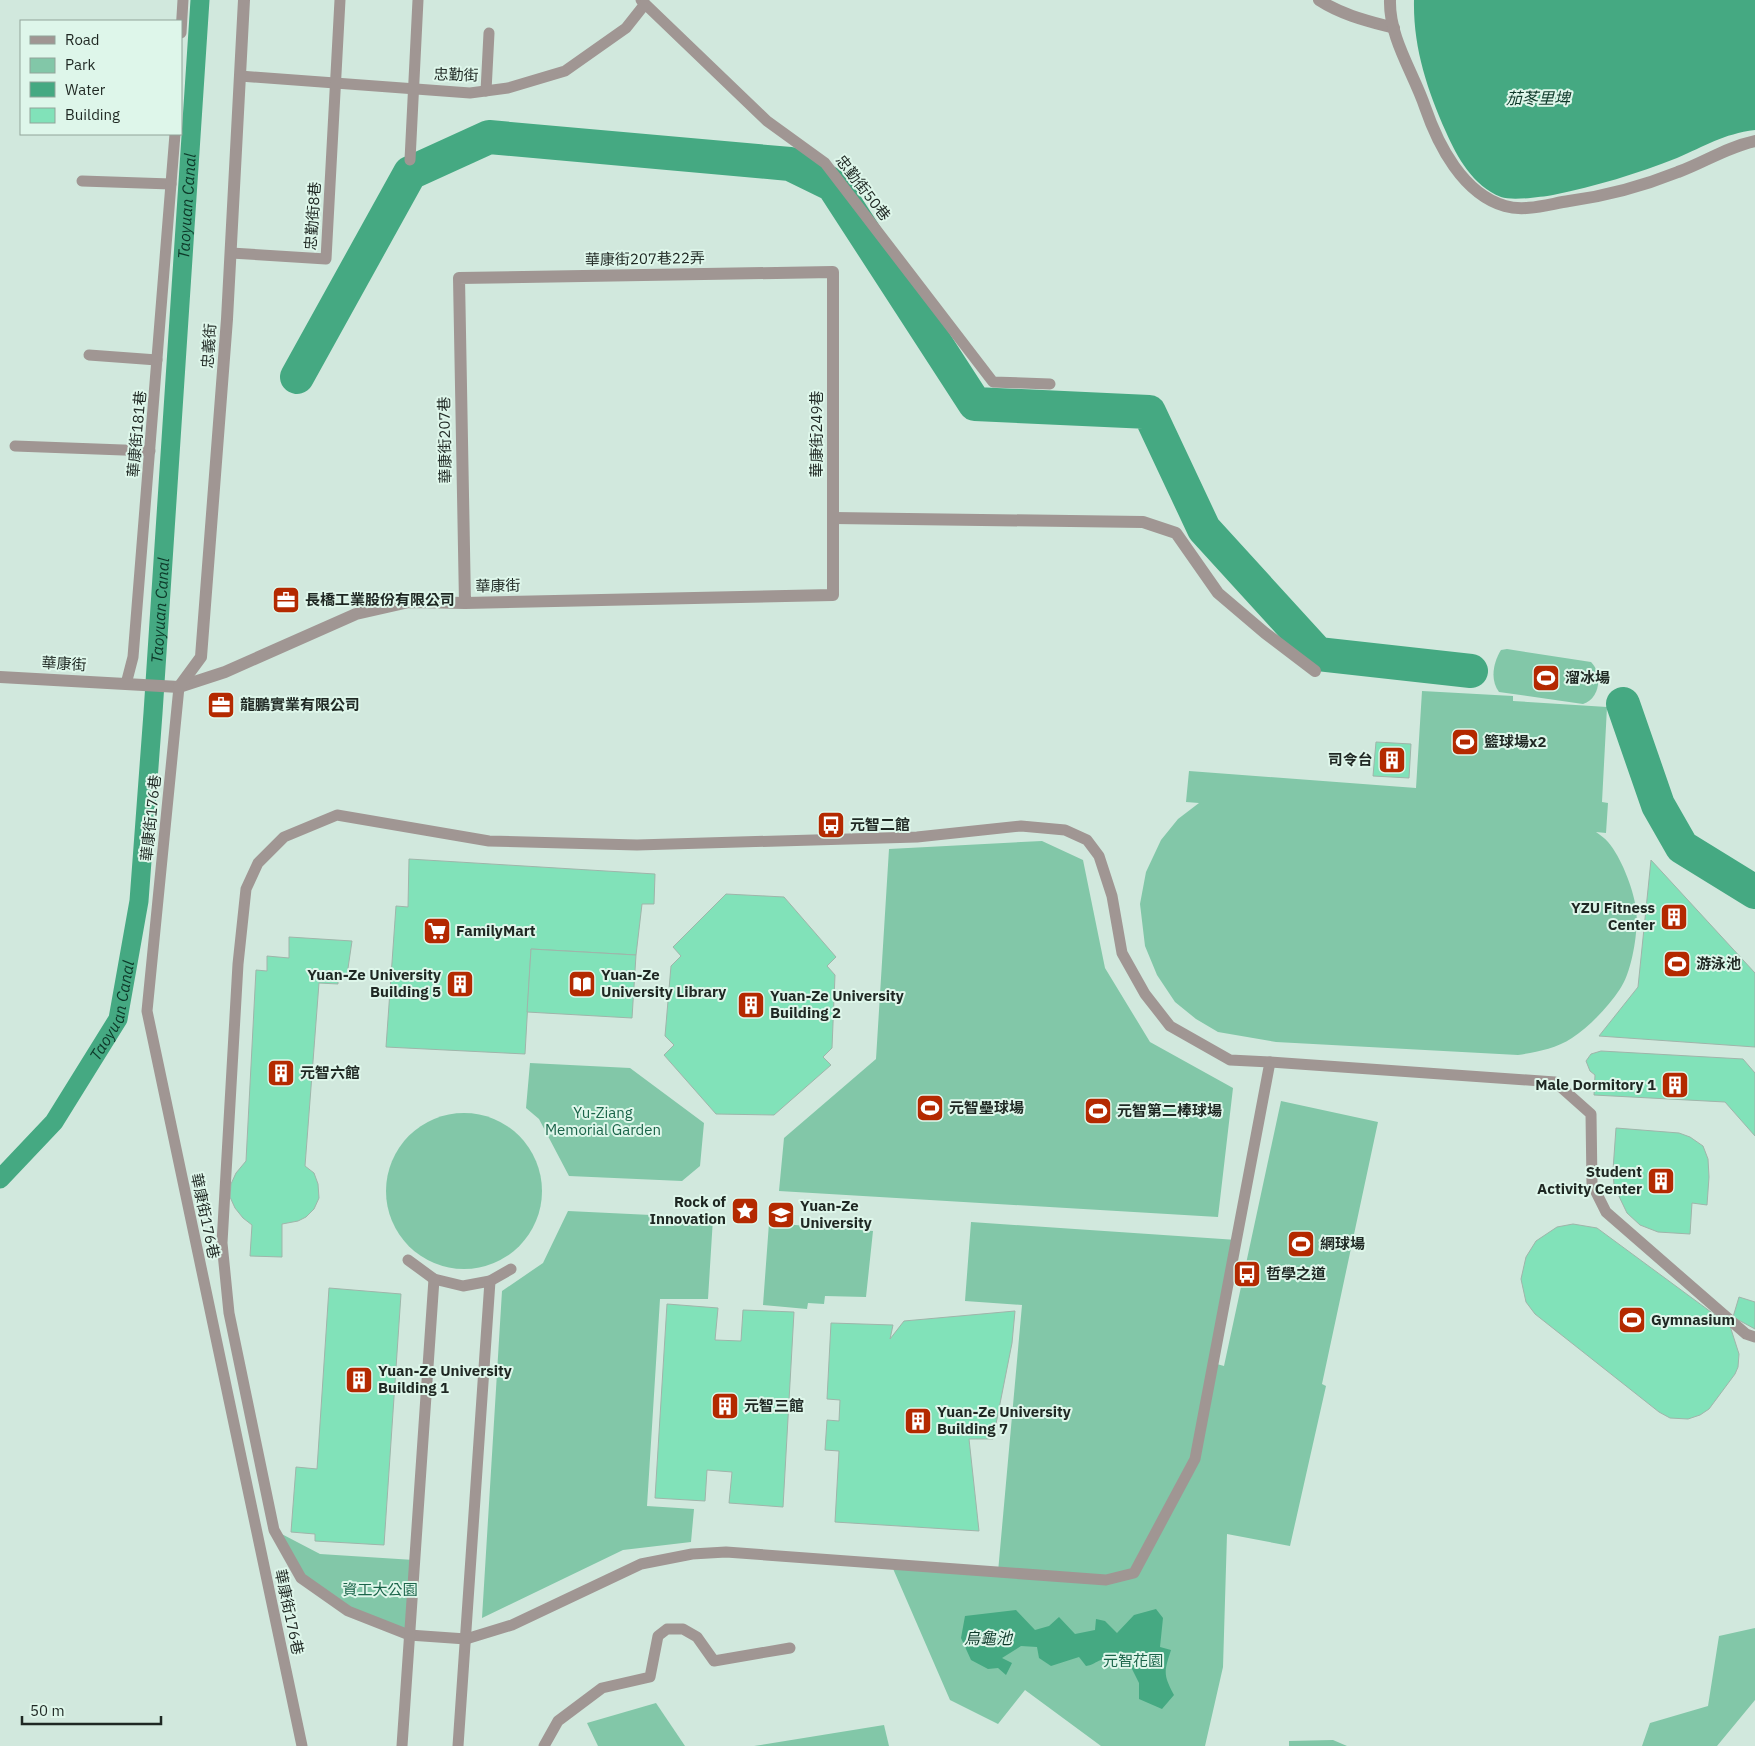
<svg xmlns="http://www.w3.org/2000/svg" width="1755" height="1746" font-family="'IBM Plex Sans','Noto Sans TC',sans-serif">
<style>
.green{fill:#82c7a8}
.water{fill:#45a982}
.lines{fill:none;stroke-linecap:round;stroke-linejoin:round}
.canal{stroke:#45a982;stroke-width:19}
.river{stroke:#45a982;stroke-width:34}
.building{fill:#81e2b9;stroke:#9fb5aa}
.service{stroke:#a09693;stroke-width:11}
.minor{stroke:#a09693;stroke-width:12}
.labels{text-anchor:middle;stroke-width:4;stroke-linejoin:round;paint-order:stroke}
.street-label{font-size:15px;fill:#1f2823;stroke:#def6ea}
.poi-label{font-size:15px;font-weight:bold;fill:#1f2823;stroke:#def6ea;text-anchor:start}
.park-label{font-size:15px;fill:#1b654a;stroke:#def6ea}
.water-label{font-size:16px;font-style:italic;fill:#0d3929;stroke:#def6ea}
</style>
<rect width="100%" height="100%" fill="#d1e8dd"/>
<!-- green -->
<g class="green">
<path d="M1507 649 1591 662C1603 674 1600 699 1583 704L1499 692C1490 680 1493 663 1501 650Z"/>
<path d="M1422 691 1513 696V701L1607 707 1602 802 1608 803 1606 833 1596 832C1600 835 1605 838 1608 842 1621 857 1633 888 1636 908 1639 929 1632 972 1620 989 1608 1007 1590 1026 1572 1038 1555 1049 1536 1052 1518 1055L1276 1042 1218 1032 1196 1019 1175 1002 1157 975 1145 946 1140 904 1146 872 1161 840 1178 819 1199 803 1186 802 1189 771 1416 788Z"/>
<path d="M1042 841 1083 860 1105 968 1150 1042 1233 1088 1218 1217 779 1191 784 1138 876 1059 889 849Z"/>
<path d="M530 1063 630 1068 704 1123 700 1166 682 1181 569 1176 539 1119 526 1108Z"/>
<path d="M1281 1101 1378 1122 1322 1384 1326 1386 1290 1546 1227 1534 1223 1667 1205 1746H1101L1025 1690 998 1724 950 1700 891 1564 998 1572 1022 1305 965 1301 971 1222 1237 1240 1213 1363 1224 1366Z"/>
<circle cx="464" cy="1191" r="78"/>
<path d="M568 1211 713 1218 708 1299H660L647 1506 694 1509 691 1542 623 1550 482 1618 502 1291 543 1263Z"/>
<path d="M769 1223 873 1231 866 1297 825 1296 824 1304 808 1303 807 1309 763 1305Z"/>
<path d="M274 1530 320 1554 414 1560 409 1635 355 1614 301 1578Z"/>
<path d="M1755 1628V1700L1717 1746H1642L1650 1723 1708 1706 1719 1636Z"/>
<path d="M656 1703 685 1746H598L587 1723Z"/>
<path d="M884 1725 889 1746H754Z"/>
<path d="M1333 1740 1347 1746H1289V1741Z"/>
</g>
<!-- water -->
<g class="water">
<path d="M1414 0H1755V130C1723 134 1705 146 1677 158 1637 174 1596 186 1553 195 1541 197 1512 201 1501 197 1473 186 1457 157 1446 132 1427 89 1413 47 1414 0Z"/>
<path d="M1156 1609 1163 1618 1160 1647 1171 1650C1164 1672 1163 1674 1174 1695L1162 1709 1139 1699V1683L1125 1655C1116 1655 1109 1656 1101 1660 1095 1662 1093 1665 1086 1666L1079 1657 1051 1666 1039 1658 1037 1647 1021 1646 1002 1658 1012 1663 1006 1675 998 1668 988 1669 971 1660 961 1638 965 1616 1016 1610 1035 1630 1049 1626 1059 1617 1075 1634 1095 1630 1096 1619 1105 1621 1117 1633 1134 1615Z"/>
</g>
<g class="lines">
<!-- canal -->
<path class="canal" id="s1" d="M0 1179 54 1122 118 1019 139 901 153 713 200 0"/>
<!-- river -->
<g class="river">
<path d="M297 377 410 173 489 137 790 164 833 185 975 404 1149 412 1204 529 1318 654 1471 671"/>
<path d="M1623 704 1658 805 1682 847 1755 892"/>
</g>
</g>
<!-- building -->
<g class="building">
<path d="M1376 742 1411 744 1409 778 1373 776Z"/>
<path d="M409 859 655 874 654 904H642L636 955 531 949 525 1054 386 1047 396 906 408 907Z"/>
<path d="M1651 860 1755 973V1047L1599 1036 1638 987Z"/>
<path d="M726 894 784 897 836 957 827 966 835 975 832 1048 823 1057 831 1065 774 1115 716 1114 664 1055 674 1045 665 1036 671 966 681 956 673 947Z"/>
<path d="M289 937 352 941 347 975 338 974V984L319 983 305 1166 314 1173 318 1184 319 1198 314 1209 306 1217 298 1221 282 1224V1257L250 1256 252 1225 243 1218 235 1208 230 1197 231 1184 236 1173 246 1161 256 970 267 971V956L289 958Z"/>
<path d="M531 949 636 955 632 1018 527 1012Z"/>
<path d="M1601 1051 1743 1059 1755 1073V1136L1725 1102 1594 1095 1595 1075 1590 1071 1586 1061 1591 1054Z"/>
<path d="M1616 1128 1679 1133 1690 1137 1703 1146 1708 1159 1709 1177 1707 1205 1692 1203 1690 1234 1658 1232 1640 1225 1627 1213 1614 1186 1613 1170Z"/>
<path d="M1573 1224 1597 1228 1730 1326 1739 1354 1738 1367 1735 1374 1709 1409 1700 1415 1688 1419 1670 1418 1659 1412 1535 1314 1526 1302 1521 1279 1526 1257 1536 1241 1557 1227Z"/>
<path d="M329 1288 401 1294 384 1545 315 1541V1534L291 1532 296 1467 317 1469Z"/>
<path d="M1739 1297 1755 1302V1329L1733 1317Z"/>
<path d="M667 1304 718 1308 715 1340 741 1341 743 1310 794 1312 783 1507 729 1503 732 1472 707 1470 705 1501 655 1498Z"/>
<path d="M1015 1311 1012 1343 993 1439H969L979 1531 835 1522 839 1451 825 1450 827 1420 839 1421 840 1400 827 1399 831 1323 893 1325 890 1339 904 1321Z"/>
</g>
<g class="lines">
<!-- service -->
<g class="service">
<path d="M641 0 767 121 825 163 993 382 1050 384"/>
<path d="M181 33 183 0"/>
<path d="M240 76 470 93 508 88 565 71 626 28 645 4"/>
<path d="M486 91 489 33"/>
<path d="M410 160 418 0"/>
<path d="M82 181 171 184"/>
<path d="M231 253 326 259 340 0"/>
<path d="M89 355 157 360"/>
<path d="M15 446 150 451"/>
<path d="M126 684 133 657 175 134"/>
<path d="M179 687 147 1011 302 1746"/>
<path d="M337 815 489 841 637 845 917 837 1021 826 1065 830 1087 840 1099 856 1112 896 1122 953 1145 994 1170 1026 1230 1060 1270 1062 1195 1459 1134 1573 1106 1580 726 1552 692 1554 641 1564 512 1625 466 1639 409 1635 348 1611 301 1578 274 1530 229 1313 222 1243 238 964 246 889 258 863 284 837Z"/>
<path d="M1270 1062 1555 1082 1591 1114 1592 1184 1606 1212 1746 1334 1755 1337"/>
<path d="M408 1260 434 1279 463 1286 490 1281 511 1269"/>
<path d="M402 1746 434 1279"/>
<path d="M458 1746 490 1281"/>
<path d="M544 1746 558 1721 602 1688 650 1677 658 1636 667 1629H683L697 1637 714 1661 790 1648"/>
</g>
<!-- minor -->
<g class="minor">
<path d="M1319 0C1342 15 1368 21 1394 28"/>
<path d="M1390 0C1389 38 1413 72 1425 107 1438 145 1463 194 1505 206 1525 212 1549 204 1569 201 1606 196 1643 186 1678 172 1705 162 1727 147 1755 141"/>
<path d="M834 518 1143 522 1176 533 1218 593 1265 633 1315 671"/>
<path d="M0 677 179 687 225 672 356 614 409 602 465 603 833 595V272L459 278 465 603"/>
<path d="M179 687 201 657 227 319 244 0"/>
</g>
</g>
<!-- icons -->
<defs>
<g id="office-square" transform="scale(1.4375)"><rect x="-9" y="-9" width="18" height="18" rx="4" fill="#b42900" stroke="#def6ea"/><path d="M-6-3h4V-5.5h4V-3h4V5H-6ZM-1-4.5V-3h2v-1.5ZM-6 0V1H6V0Z" fill="#fff"/></g>
<g id="stadium-square" transform="scale(1.4375)"><rect x="-9" y="-9" width="18" height="18" rx="4" fill="#b42900" stroke="#def6ea"/><path d="M0-5a6.5 5 0 1 0 0 10a6.5 5 0 1 0 0-10ZM-3.5-1.8h7v3.6h-7Z" fill="#fff"/></g>
<g id="building-square" transform="scale(1.4375)"><rect x="-9" y="-9" width="18" height="18" rx="4" fill="#b42900" stroke="#def6ea"/><path d="M-4-6H4V6H1V3H-1V6H-4ZM-2.5-4.3h1.7v1.8h-1.7ZM.8-4.3h1.7v1.8H.8ZM-2.5-1h1.7V.8h-1.7ZM.8-1h1.7V.8H.8Z" fill="#fff"/></g>
<g id="bus-square" transform="scale(1.4375)"><rect x="-9" y="-9" width="18" height="18" rx="4" fill="#b42900" stroke="#def6ea"/><path d="M-5-6H5V4H4V6H2V4H-2V6H-4V4H-5ZM-3.5-4V0h7V-4ZM-3.5 1.2v1.5H-2V1.2ZM2 1.2v1.5H3.5V1.2Z" fill="#fff"/></g>
<g id="supermarket-square" transform="scale(1.4375)"><rect x="-9" y="-9" width="18" height="18" rx="4" fill="#b42900" stroke="#def6ea"/><path d="M-6-5.5h2.5l.6 2H6L4.5 2H-2.5L-4.4-4H-6ZM-1.5 3.2a1.3 1.3 0 1 0 .1 0ZM3 3.2a1.3 1.3 0 1 0 .1 0Z" fill="#fff"/></g>
<g id="library-square" transform="scale(1.4375)"><rect x="-9" y="-9" width="18" height="18" rx="4" fill="#b42900" stroke="#def6ea"/><path d="M-6-4Q-3-5.5-.7-3.5V5Q-3 3-6 4ZM6-4Q3-5.5 .7-3.5V5Q3 3 6 4Z" fill="#fff"/></g>
<g id="sight-square" transform="scale(1.4375)"><rect x="-9" y="-9" width="18" height="18" rx="4" fill="#b42900" stroke="#def6ea"/><path d="M0-6L1.8-2.2L6-1.7L2.9 1.2L3.7 5.4L0 3.3L-3.7 5.4L-2.9 1.2L-6-1.7L-1.8-2.2Z" fill="#fff"/></g>
<g id="university-square" transform="scale(1.4375)"><rect x="-9" y="-9" width="18" height="18" rx="4" fill="#b42900" stroke="#def6ea"/><path d="M0-5L7-2L0 1L-7-2ZM-4 1L0 2.5L4 1V4Q0 6-4 4Z" fill="#fff"/></g>
</defs>
<g fill-rule="evenodd">
<use href="#office-square" x="286" y="600"/>
<use href="#stadium-square" x="1546" y="678"/>
<use href="#office-square" x="221" y="705"/>
<use href="#stadium-square" x="1465" y="742"/>
<use href="#building-square" x="1392" y="760"/>
<use href="#bus-square" x="831" y="825"/>
<use href="#building-square" x="1674" y="917"/>
<use href="#supermarket-square" x="437" y="931"/>
<use href="#stadium-square" x="1677" y="964"/>
<use href="#building-square" x="460" y="984"/>
<use href="#library-square" x="582" y="984"/>
<use href="#building-square" x="751" y="1005"/>
<use href="#building-square" x="281" y="1073"/>
<use href="#building-square" x="1675" y="1085"/>
<use href="#stadium-square" x="930" y="1108"/>
<use href="#stadium-square" x="1098" y="1111"/>
<use href="#building-square" x="1661" y="1181"/>
<use href="#sight-square" x="745" y="1211"/>
<use href="#university-square" x="781" y="1215"/>
<use href="#stadium-square" x="1301" y="1244"/>
<use href="#bus-square" x="1247" y="1274"/>
<use href="#stadium-square" x="1632" y="1320"/>
<use href="#building-square" x="359" y="1380"/>
<use href="#building-square" x="725" y="1406"/>
<use href="#building-square" x="918" y="1421"/>
</g>
<g class="labels">
<!-- street labels -->
<g class="street-label">
<text transform="translate(456 75) rotate(1)" y="5">忠勤街</text>
<text transform="translate(863 188) rotate(52)" y="5">忠勤街50巷</text>
<text transform="translate(313 216) rotate(-86)" y="5">忠勤街8巷</text>
<text transform="translate(645 259) rotate(-1)" y="5">華康街207巷22弄</text>
<text transform="translate(209 346) rotate(-86)" y="5">忠義街</text>
<text transform="translate(137 434) rotate(-85)" y="5">華康街181巷</text>
<text transform="translate(817 434) rotate(-90)" y="5">華康街249巷</text>
<text transform="translate(445 440) rotate(-91)" y="5">華康街207巷</text>
<text transform="translate(498 586) rotate(-1)" y="5">華康街</text>
<text transform="translate(64 664) rotate(3)" y="5">華康街</text>
<text transform="translate(151 818) rotate(-84)" y="5">華康街176巷</text>
<text transform="translate(205 1216) rotate(78)" y="5">華康街176巷</text>
<text transform="translate(289 1612) rotate(78)" y="5">華康街176巷</text>
</g>
<!-- poi labels -->
<g class="poi-label">
<text x="305" y="605">長橋工業股份有限公司</text>
<text x="1565" y="683">溜冰場</text>
<text x="240" y="710">龍鵬實業有限公司</text>
<text x="1484" y="747">籃球場x2</text>
<text x="1373" y="765" text-anchor="end">司令台</text>
<text x="850" y="830">元智二館</text>
<text x="1655" y="913" text-anchor="end">YZU Fitness<tspan x="1655" dy="17">Center</tspan></text>
<text x="456" y="936">FamilyMart</text>
<text x="1696" y="969">游泳池</text>
<text x="441" y="980" text-anchor="end">Yuan-Ze University<tspan x="441" dy="17">Building 5</tspan></text>
<text x="601" y="980">Yuan-Ze<tspan x="601" dy="17">University Library</tspan></text>
<text x="770" y="1001">Yuan-Ze University<tspan x="770" dy="17">Building 2</tspan></text>
<text x="300" y="1078">元智六館</text>
<text x="1656" y="1090" text-anchor="end">Male Dormitory 1</text>
<text x="949" y="1113">元智壘球場</text>
<text x="1117" y="1116">元智第二棒球場</text>
<text x="1642" y="1177" text-anchor="end">Student<tspan x="1642" dy="17">Activity Center</tspan></text>
<text x="726" y="1207" text-anchor="end">Rock of<tspan x="726" dy="17">Innovation</tspan></text>
<text x="800" y="1211">Yuan-Ze<tspan x="800" dy="17">University</tspan></text>
<text x="1320" y="1249">網球場</text>
<text x="1266" y="1279">哲學之道</text>
<text x="1651" y="1325">Gymnasium</text>
<text x="378" y="1376">Yuan-Ze University<tspan x="378" dy="17">Building 1</tspan></text>
<text x="744" y="1411">元智三館</text>
<text x="937" y="1417">Yuan-Ze University<tspan x="937" dy="17">Building 7</tspan></text>
</g>
<!-- park labels -->
<g class="park-label">
<text x="603" y="1118">Yu-Ziang<tspan x="603" dy="17">Memorial Garden</tspan></text>
<text x="380" y="1595">資工大公園</text>
<text x="1133" y="1666">元智花園</text>
</g>
<!-- water labels -->
<g class="water-label">
<text x="1538" y="104">茄苳里埤</text>
<text dy="6" stroke="none"><textPath href="#s1" startOffset="1016">Taoyuan Canal</textPath></text>
<text dy="6" stroke="none"><textPath href="#s1" startOffset="611">Taoyuan Canal</textPath></text>
<text dy="6" stroke="none"><textPath href="#s1" startOffset="206">Taoyuan Canal</textPath></text>
<text x="988" y="1644">烏龜池</text>
</g>
</g>
<!-- legend -->
<rect x="20" y="20" width="162" height="115" fill="#def6ea" stroke="#92a49a"/>
<rect x="30" y="36" width="25" height="8" fill="#a09693" stroke="#92a49a"/>
<text x="65" y="45" font-size="15" fill="#1f2823">Road</text>
<rect x="30" y="58" width="25" height="15" fill="#82c7a8" stroke="#92a49a"/>
<text x="65" y="70" font-size="15" fill="#1f2823">Park</text>
<rect x="30" y="82" width="25" height="15" fill="#45a982" stroke="#92a49a"/>
<text x="65" y="95" font-size="15" fill="#1f2823">Water</text>
<rect x="30" y="108" width="25" height="15" fill="#81e2b9" stroke="#92a49a"/>
<text x="65" y="120" font-size="15" fill="#1f2823">Building</text>
<!-- scale -->
<path d="M22 1716v8h139v-8" fill="none" stroke="#1f2823" stroke-width="2.5"/>
<text x="30" y="1716" font-size="15" fill="#1f2823" stroke="#def6ea" stroke-width="4" paint-order="stroke">50 m</text>
</svg>
